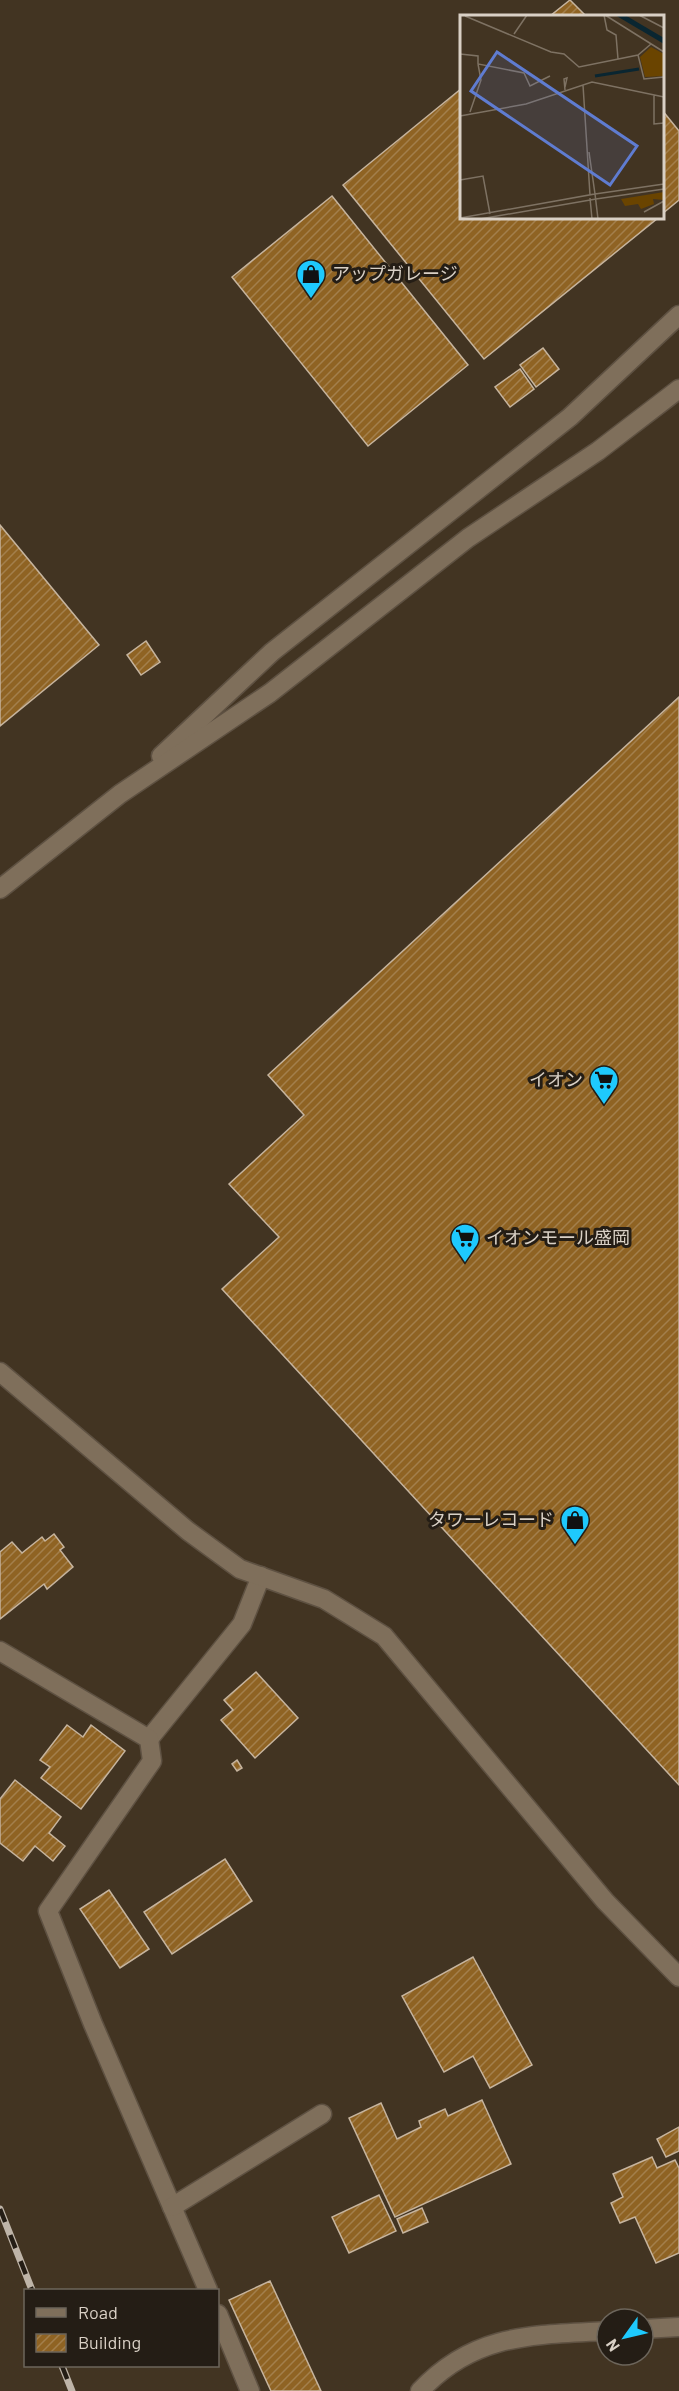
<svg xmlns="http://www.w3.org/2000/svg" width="679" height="2391" font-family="Barlow,'Noto Sans JP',sans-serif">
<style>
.building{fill:url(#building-hatch);stroke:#c6b49e;stroke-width:1.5}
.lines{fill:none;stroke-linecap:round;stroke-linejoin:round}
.service-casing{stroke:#5e5142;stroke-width:21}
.minor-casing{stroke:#5e5142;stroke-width:21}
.tertiary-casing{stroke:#5e5142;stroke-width:21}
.service{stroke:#7f6f5b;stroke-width:18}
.minor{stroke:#7f6f5b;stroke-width:18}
.tertiary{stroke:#7f6f5b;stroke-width:18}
.rail-casing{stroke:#beb4a8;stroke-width:7}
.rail{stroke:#241d15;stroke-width:4.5;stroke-dasharray:14;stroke-linecap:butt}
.labels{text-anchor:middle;stroke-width:6;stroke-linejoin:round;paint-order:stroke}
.poi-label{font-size:18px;fill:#d9d0c5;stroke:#241d15;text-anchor:start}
.inset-river{fill:none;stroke:#0a2631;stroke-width:3}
.inset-road{fill:none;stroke:#7e7263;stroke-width:1.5}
.view{fill:#5f7cd1;fill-opacity:0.15;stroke:#5f7cd1;stroke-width:3}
.inset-edge{fill:none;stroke:#d9d0c5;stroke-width:3}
</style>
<defs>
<pattern id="building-hatch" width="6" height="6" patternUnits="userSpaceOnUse" patternTransform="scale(1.5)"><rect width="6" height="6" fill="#8f6323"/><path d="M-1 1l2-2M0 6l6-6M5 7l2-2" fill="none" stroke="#a37f4c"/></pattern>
</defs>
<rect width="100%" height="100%" fill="#423422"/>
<!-- building -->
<g class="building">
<path d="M570 0 586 16H550Z"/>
<path d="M462 88V218H658L484 359 343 185Z"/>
<path d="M662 110 679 131V200L662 214Z"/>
<path d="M332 196 468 365 368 446 232 277Z"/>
<path d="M543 348 559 369 536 387 520 365Z"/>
<path d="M520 369 534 389 510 407 495 387Z"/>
<path d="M0 525 99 645 0 726Z"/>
<path d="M146 641 160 662 141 675 127 655Z"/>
<path d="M679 697V1785L222 1289 279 1237 229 1184 304 1115 268 1075Z"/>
<path d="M54 1534 64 1547 60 1550 73 1567 47 1589 44 1584 0 1619V1552L12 1542 22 1553 42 1537 45 1541Z"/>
<path d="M256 1672 298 1718 255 1758 221 1720 233 1710 224 1700Z"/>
<path d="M67 1725 83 1737 91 1725 125 1751 81 1809 41 1778 50 1767 40 1760Z"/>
<path d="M237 1760 242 1768 237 1771 232 1764Z"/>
<path d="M15 1780 61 1817 49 1833 65 1846 53 1861 35 1846 23 1861 0 1843V1799Z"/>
<path d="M225 1859 252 1901 172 1954 144 1912Z"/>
<path d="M109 1890 149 1949 120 1968 80 1909Z"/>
<path d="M473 1957 532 2065 490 2088 473 2056 444 2072 402 1996Z"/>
<path d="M482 2100 511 2164 395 2217 349 2118 381 2103 397 2139 421 2127 419 2121 445 2109 448 2116Z"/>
<path d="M679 2127V2151L666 2157 657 2139Z"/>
<path d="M652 2157 657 2168 675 2160 679 2168V2253L656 2263 635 2217 620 2223 611 2203 623 2197 613 2174Z"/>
<path d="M379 2195 396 2231 349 2253 332 2217Z"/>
<path d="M422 2208 428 2222 403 2233 397 2219Z"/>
<path d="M270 2281 321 2391H271L229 2300Z"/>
</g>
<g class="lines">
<!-- service casing -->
<g class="service-casing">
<path id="service" d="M149 1739 242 1624 261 1576"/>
</g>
<!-- minor casing -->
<g class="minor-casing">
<g id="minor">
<path d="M0 1372 188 1531 240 1569 324 1599 384 1636 605 1901 679 1977"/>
<path d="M0 1651 149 1739 152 1761 48 1911 93 2024 208 2290"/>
<path d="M172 2207 322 2114"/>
<path d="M218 2314 250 2391"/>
<path d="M643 2329 679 2327"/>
<path d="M420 2391C474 2333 533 2335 607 2331"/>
</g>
</g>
<!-- tertiary casing -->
<g class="tertiary-casing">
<g id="tertiary">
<path d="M161 756 272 652 570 417 679 315"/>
<path d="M0 889 120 794 270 693 468 538 598 451 679 389"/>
</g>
</g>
<!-- service -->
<use href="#service" class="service"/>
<!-- minor -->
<use href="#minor" class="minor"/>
<!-- tertiary -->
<use href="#tertiary" class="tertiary"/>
<!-- rail casing -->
<g class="rail-casing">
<g id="rail">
<path d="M0 2209 32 2290"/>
<path d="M62 2366 72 2391"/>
</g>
</g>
<!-- rail -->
<use href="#rail" class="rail"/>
</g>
<!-- icons -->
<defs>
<g id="shop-pin" transform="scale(1.5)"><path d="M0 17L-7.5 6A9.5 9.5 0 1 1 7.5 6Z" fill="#1ec9fd" stroke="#241d15"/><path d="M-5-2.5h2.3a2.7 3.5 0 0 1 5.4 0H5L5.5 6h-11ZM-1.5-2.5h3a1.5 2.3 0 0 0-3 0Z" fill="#111"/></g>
<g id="supermarket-pin" transform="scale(1.5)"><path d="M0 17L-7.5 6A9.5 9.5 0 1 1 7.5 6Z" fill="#1ec9fd" stroke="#241d15"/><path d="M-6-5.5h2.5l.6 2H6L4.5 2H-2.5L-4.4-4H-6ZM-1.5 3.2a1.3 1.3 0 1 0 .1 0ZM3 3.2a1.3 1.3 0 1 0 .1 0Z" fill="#111"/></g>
</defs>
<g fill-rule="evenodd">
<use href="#shop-pin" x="311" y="274"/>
<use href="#supermarket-pin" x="604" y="1080"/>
<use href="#supermarket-pin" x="465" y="1238"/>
<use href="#shop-pin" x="575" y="1520"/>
</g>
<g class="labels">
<!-- poi labels -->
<g class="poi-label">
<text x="332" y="280">アップガレージ</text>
<text x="583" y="1086" text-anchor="end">イオン</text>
<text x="486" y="1244">イオンモール盛岡</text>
<text x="554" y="1526" text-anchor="end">タワーレコード</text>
</g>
</g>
<!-- overview -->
<g transform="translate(460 15)">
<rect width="204" height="204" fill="#423422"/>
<path d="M191 32 204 39V61L185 62 180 42ZM204 177V185L193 184 194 189 181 194 178 189 165 191 161 184Z" fill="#6a4400"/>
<path d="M155 0H165L204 23V29Z" fill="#0a2631"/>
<path class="inset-river" d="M135 61 179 54"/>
<path class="inset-road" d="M144 0 147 15 156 20 158 44M145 0 204 37M179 0 204 13M5 1 91 37 104 39 119 52 178 40 191 29M54 19 67 0M0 39 18 41V49L64 58 70 71 90 61M178 40 184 64 204 62M123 70 130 180M105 75 104 64 107 63 105 72M194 80V109L204 108M10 97 21 65 18 49M0 101 66 89 132 67 204 82M129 137 135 179M0 165 23 161 30 199M135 179 204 169M130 183 132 204M136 184 204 174M184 197 204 186M0 203 135 179 138 204M20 204 136 184"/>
<path class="view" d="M37 37 177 131 150 170 11 76Z"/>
<rect width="204" height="204" class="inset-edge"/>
</g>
<!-- legend -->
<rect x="24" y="2289" width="195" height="78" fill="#241d15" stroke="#6c655b" stroke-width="1.5"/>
<rect x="36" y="2308" width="30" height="9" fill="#7f6f5b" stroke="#6c655b" stroke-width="1.5"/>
<text x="78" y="2319" font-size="18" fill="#d9d0c5">Road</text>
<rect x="36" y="2334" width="30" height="18" fill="url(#building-hatch)" stroke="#6c655b" stroke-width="1.5"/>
<text x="78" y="2349" font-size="18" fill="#d9d0c5">Building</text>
<!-- north arrow -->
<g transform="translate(625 2337) rotate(236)"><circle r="28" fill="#241d15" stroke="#6c655b" stroke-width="1.5"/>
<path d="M0-4.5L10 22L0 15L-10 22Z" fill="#1ec9fd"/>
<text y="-9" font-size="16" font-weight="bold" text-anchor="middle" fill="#d9d0c5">N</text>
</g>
</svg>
